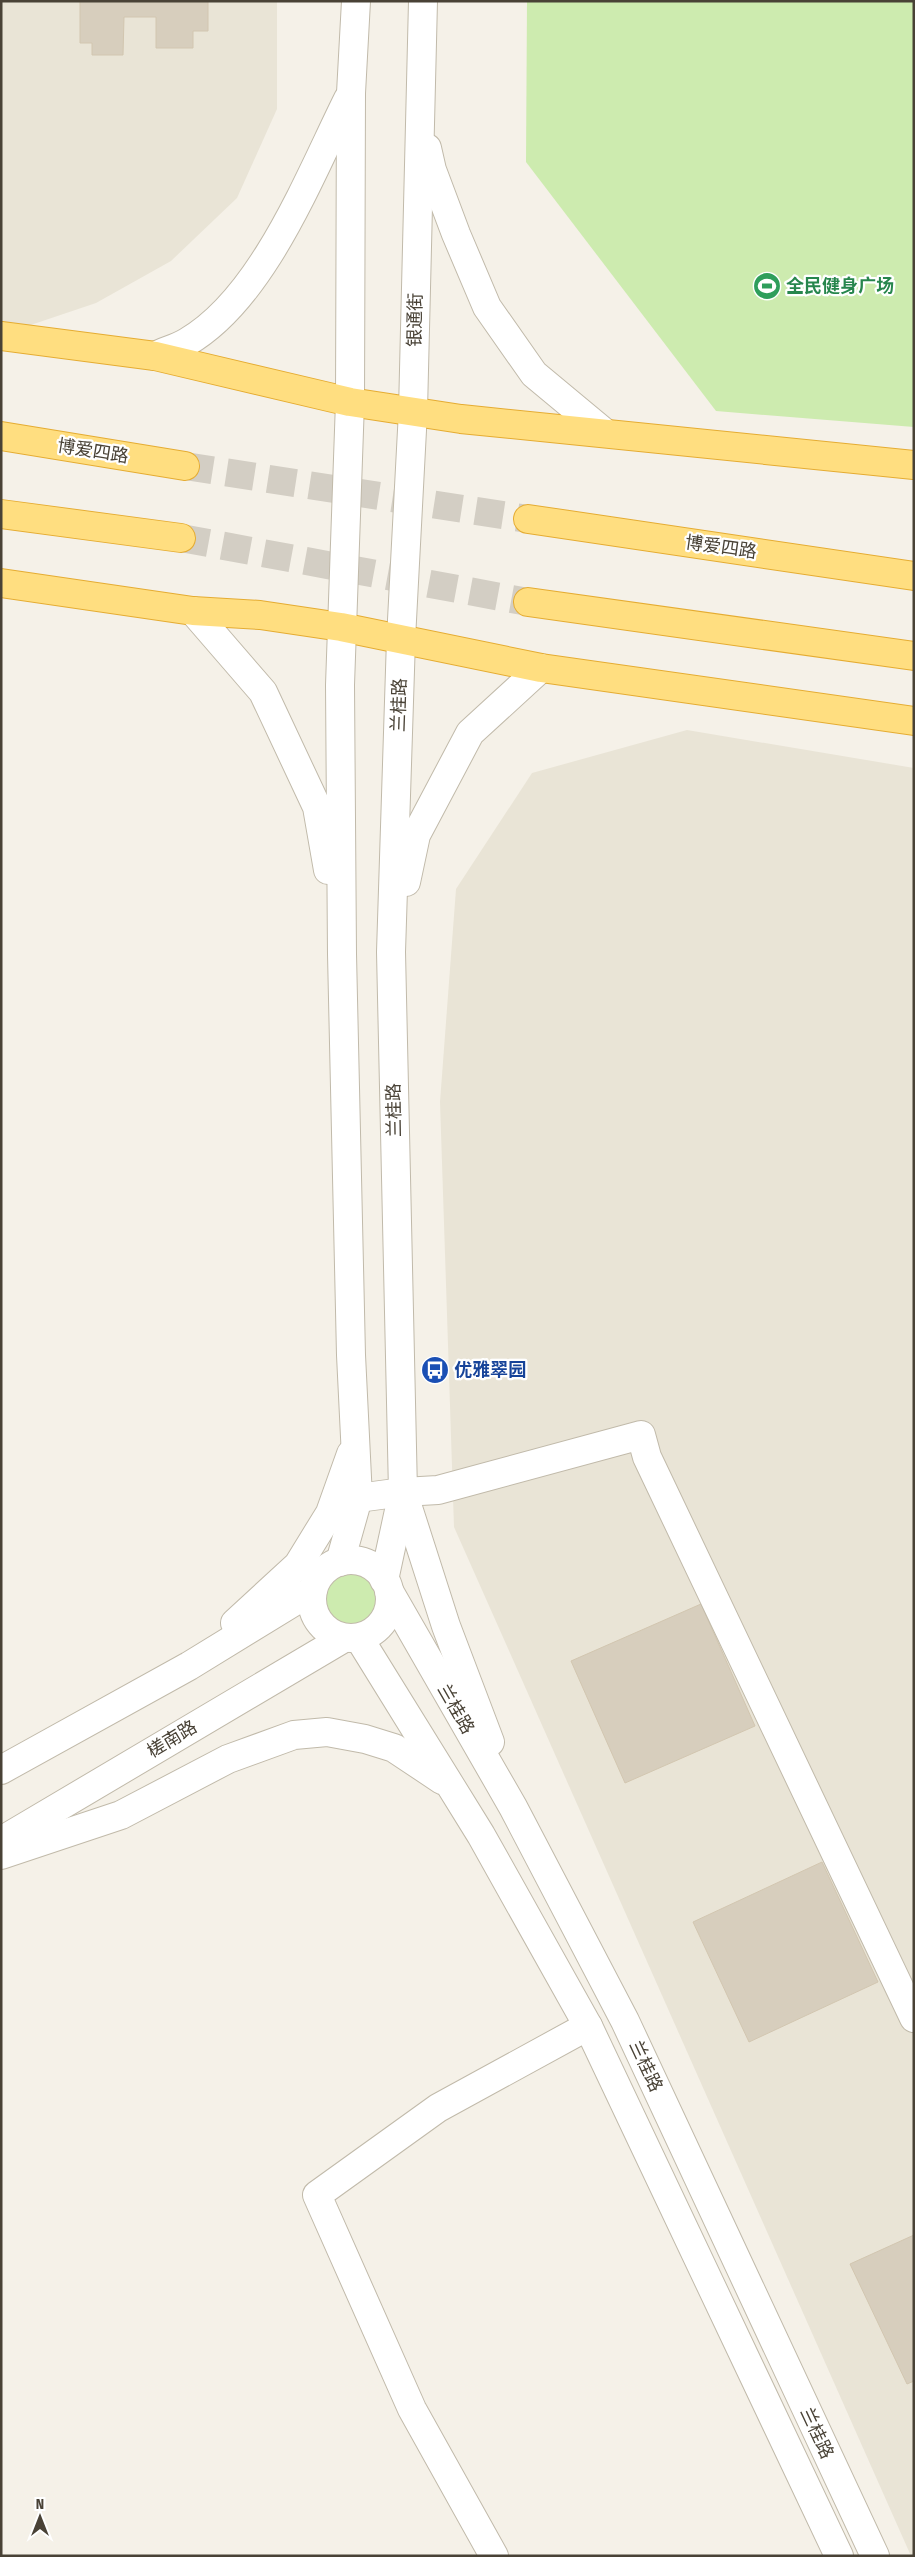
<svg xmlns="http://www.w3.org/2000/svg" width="915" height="2557" font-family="'Fira Sans Condensed','Noto Sans SC',sans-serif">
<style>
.residential{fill:#e9e4d6}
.green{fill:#cdebaf}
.building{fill:#d7cebd;stroke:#d2c6b0}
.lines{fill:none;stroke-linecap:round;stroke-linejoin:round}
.trunk-tunnel{stroke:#d3cec4;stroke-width:28;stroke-dasharray:28 14;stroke-linecap:butt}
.minor-casing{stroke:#c1baaa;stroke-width:30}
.tertiary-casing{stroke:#c1baaa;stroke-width:30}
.trunk-casing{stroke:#e5ac32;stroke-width:30}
.minor{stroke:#fff;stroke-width:28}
.tertiary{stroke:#fff;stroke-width:28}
.trunk{stroke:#ffde80;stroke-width:28}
.labels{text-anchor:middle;stroke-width:4.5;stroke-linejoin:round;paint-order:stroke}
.leisure-label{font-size:18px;font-weight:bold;fill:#27864d;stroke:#fff;text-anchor:start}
.street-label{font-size:18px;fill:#494236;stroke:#fff}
.transit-label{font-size:18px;font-weight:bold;fill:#164399;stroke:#fff;text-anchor:start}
</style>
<rect width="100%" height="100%" fill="#f5f1e8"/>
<!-- residential -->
<g class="residential">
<path d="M1 1H277V109L237 198 171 261 96 303 1 335Z"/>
<path d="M687 730 914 768V2556H911L454 1527 440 1102 456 889 532 773Z"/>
</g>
<!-- green -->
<g class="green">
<path d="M527 1H914V427L716 411 526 162Z"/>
<circle cx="351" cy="1601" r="30"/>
</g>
<!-- building -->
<g class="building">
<path d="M80 1H208V31H193V48H156V17H124L123 55H92V43H80Z"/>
<path d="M701 1604 755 1726 625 1783 571 1661Z"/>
<path d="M822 1862 878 1982 749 2042 693 1922Z"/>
<path d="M914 2235V2381L907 2384 850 2264Z"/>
</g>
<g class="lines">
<!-- trunk-tunnel -->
<g class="trunk-tunnel">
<path d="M185 466 528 519"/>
<path d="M181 538 528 602"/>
</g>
<!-- minor casing -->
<g class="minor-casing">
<g id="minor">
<path d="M358 1498 403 1492 438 1490 641 1435 647 1457 914 2018"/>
<path d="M494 2556 412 2409 317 2195 438 2108 588 2026"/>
</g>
</g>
<!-- tertiary casing -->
<g class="tertiary-casing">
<g id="tertiary">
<path d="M427 148 432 170 456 234 487 307 534 374 605 433"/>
<path d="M155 356C165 351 177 348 187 342 263 298 310 175 348 99"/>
<path d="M193 611 263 692 317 807 328 870"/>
<path d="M406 882 416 835 470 733 541 668"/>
<path d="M404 1495 446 1626 490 1742"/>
<circle cx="351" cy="1599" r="39"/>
<path d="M340 1562 358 1498 351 1355 342 954 340 685 350 402 351 93 356 1"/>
<path d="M384 1580 403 1492 391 952 401 639 413 411 423 1"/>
<path d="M389 1591 513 1807 625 2021 875 2556"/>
<path d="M235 1623 298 1565 330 1513 351 1454"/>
<path d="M359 1638 481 1835 588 2026 839 2556"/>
<path d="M1 1770 189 1666 313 1590"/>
<path d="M1 1841 344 1638"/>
<path d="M1 1855 121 1815 228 1759 294 1735 327 1732 365 1739 394 1748 442 1780"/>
</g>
</g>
<!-- trunk casing -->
<g class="trunk-casing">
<g id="trunk">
<path d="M1 336 155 356 350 402 461 419 914 465"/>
<path d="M1 436 185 466"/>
<path d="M1 514 181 538"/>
<path d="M528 519 914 576"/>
<path d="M1 583 193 611 260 615 341 627 541 668 914 721"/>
<path d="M528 602 914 656"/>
</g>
</g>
<!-- minor -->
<use href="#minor" class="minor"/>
<!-- tertiary -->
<use href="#tertiary" class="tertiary"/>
<!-- trunk -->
<use href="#trunk" class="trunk"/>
</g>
<!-- icons -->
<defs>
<g id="stadium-disc" transform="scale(1.4375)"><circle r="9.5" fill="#2e9e5b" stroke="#fff"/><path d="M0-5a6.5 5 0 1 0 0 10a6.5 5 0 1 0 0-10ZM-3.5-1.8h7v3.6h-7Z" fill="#fff"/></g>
<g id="bus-disc" transform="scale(1.4375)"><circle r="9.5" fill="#1a4fb4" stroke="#fff"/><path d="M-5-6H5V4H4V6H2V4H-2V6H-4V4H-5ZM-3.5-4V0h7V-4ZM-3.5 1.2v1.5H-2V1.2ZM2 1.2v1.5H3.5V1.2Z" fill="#fff"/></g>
</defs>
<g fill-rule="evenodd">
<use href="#stadium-disc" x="767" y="286"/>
<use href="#bus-disc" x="435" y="1370"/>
</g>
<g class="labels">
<!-- leisure labels -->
<g class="leisure-label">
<text x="786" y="292">全民健身广场</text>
</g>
<!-- street labels -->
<g class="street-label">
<text transform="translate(415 320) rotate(-89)" y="6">银通街</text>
<text transform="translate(93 451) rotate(9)" y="6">博爱四路</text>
<text transform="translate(721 547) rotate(8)" y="6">博爱四路</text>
<text transform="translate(399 705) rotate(-88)" y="6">兰桂路</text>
<text transform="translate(394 1110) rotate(-91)" y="6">兰桂路</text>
<text transform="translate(456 1709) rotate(60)" y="6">兰桂路</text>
<text transform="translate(172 1739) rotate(-31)" y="6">槎南路</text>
<text transform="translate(646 2066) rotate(65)" y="6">兰桂路</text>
<text transform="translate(817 2433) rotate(65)" y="6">兰桂路</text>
</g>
<!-- transit labels -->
<g class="transit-label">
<text x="454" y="1376">优雅翠园</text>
</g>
</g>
<!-- border -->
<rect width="915" height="2557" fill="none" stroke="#494236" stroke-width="5"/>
<!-- north arrow -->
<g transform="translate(40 2517)" stroke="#ffffff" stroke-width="4" paint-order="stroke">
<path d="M0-4L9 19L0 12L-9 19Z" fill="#494236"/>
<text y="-8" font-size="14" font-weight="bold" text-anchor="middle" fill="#494236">N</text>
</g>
</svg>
